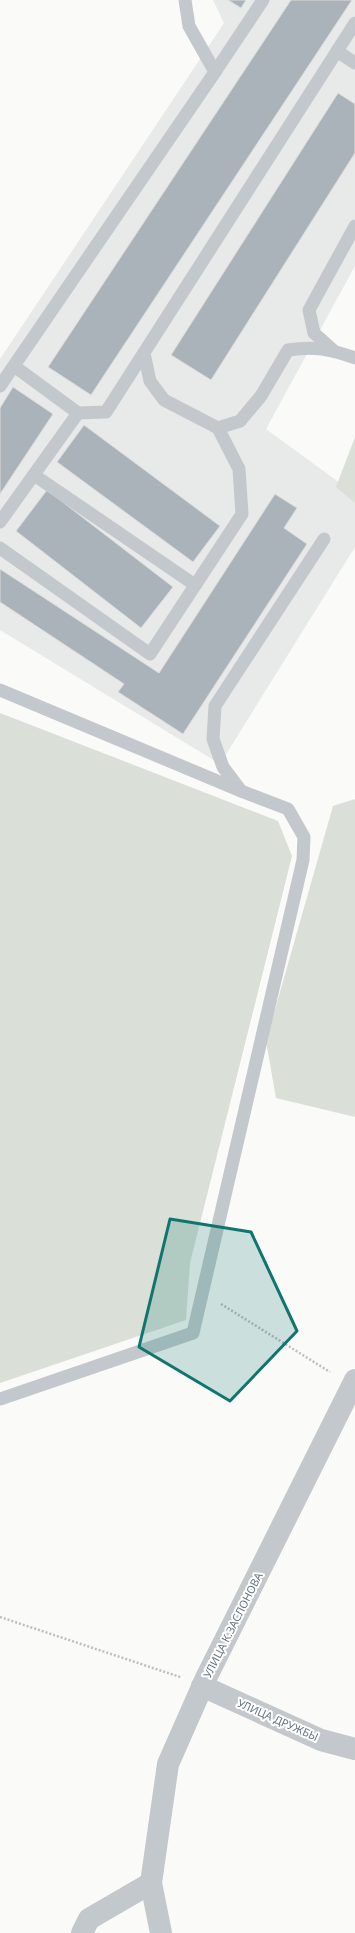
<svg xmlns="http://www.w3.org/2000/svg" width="355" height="1933" font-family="'Noto Sans',sans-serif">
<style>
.built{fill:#e8e9e9}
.green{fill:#dadfd7}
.building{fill:#aab3b9;stroke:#dcdcda}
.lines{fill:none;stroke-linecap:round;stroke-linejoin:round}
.path{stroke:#bbbfc2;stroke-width:2.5;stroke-dasharray:2 2;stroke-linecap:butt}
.service{stroke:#c3c8cc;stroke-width:13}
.minor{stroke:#c3c8cc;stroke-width:22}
.tertiary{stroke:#c3c8cc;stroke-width:22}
.marked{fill:#0f766e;fill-opacity:0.2;stroke:#0f766e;stroke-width:3;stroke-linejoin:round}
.labels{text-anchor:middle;stroke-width:4;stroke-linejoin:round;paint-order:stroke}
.street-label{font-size:11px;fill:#657683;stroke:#fff}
</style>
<rect width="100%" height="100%" fill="#fafaf8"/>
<!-- built -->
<path class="built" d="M213 0H355V266L266 429 355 494V547L220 764 0 630V359L224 23Z"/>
<!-- green -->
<g class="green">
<path d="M355 437V503L336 487Z"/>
<path d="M0 713 278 821 292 856 190 1263 186 1320 0 1383Z"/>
<path d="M355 799V1117L276 1098 266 1041 333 806Z"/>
</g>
<!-- building -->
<g class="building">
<path d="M228 0H246L241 8Z"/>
<path d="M291 0H352L91 395 48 367Z"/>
<path d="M338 93 355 104V153L211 380 171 355Z"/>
<path d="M13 387 53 414 0 494V408Z"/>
<path d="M84 425 220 526 193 562 57 462Z"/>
<path d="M47 490 173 587 141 628 16 531Z"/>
<path d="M275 494 297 508 284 528 307 544 183 734 118 692 124 684 0 602V569L159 673Z"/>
</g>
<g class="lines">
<!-- path -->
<g class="path">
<path d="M221 1304 330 1372"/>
<path d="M0 1617 180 1677"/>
</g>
<!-- service -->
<g class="service">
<path d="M337 51 355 63"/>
<path d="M215 72 263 0"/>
<path d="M334 351 314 333 309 310 355 226"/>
<path d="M14 366 78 413 106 412 355 23"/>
<path d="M0 386 215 72 189 26 185 0"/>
<path d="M218 428 240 421 261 396 288 350C314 346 330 349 355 358"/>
<path d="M34 475 195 585"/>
<path d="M0 522 78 413"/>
<path d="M0 548 150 654 242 514 239 469 218 428 164 400 150 381 144 353"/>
<path d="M0 690 241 791 288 809 304 837 303 860 193 1333 0 1399"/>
<path d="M241 791 223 767 213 739 215 706 324 539"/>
</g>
<!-- minor -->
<g class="minor">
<path d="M202 1686 321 1740 355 1749"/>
<path d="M82 1933 89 1919 151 1883"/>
</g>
<!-- tertiary -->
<path class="tertiary" d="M161 1933 151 1883 168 1764 206 1678 355 1380"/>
</g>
<!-- marked area -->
<path class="marked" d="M170 1219 251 1232 297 1331 230 1401 139 1347Z"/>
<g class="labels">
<!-- street labels -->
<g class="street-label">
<text transform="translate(233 1625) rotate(-63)" y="4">УЛИЦА К.ЗАСЛОНОВА</text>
<text transform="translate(278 1720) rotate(24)" y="4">УЛИЦА ДРУЖБЫ</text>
</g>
</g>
</svg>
